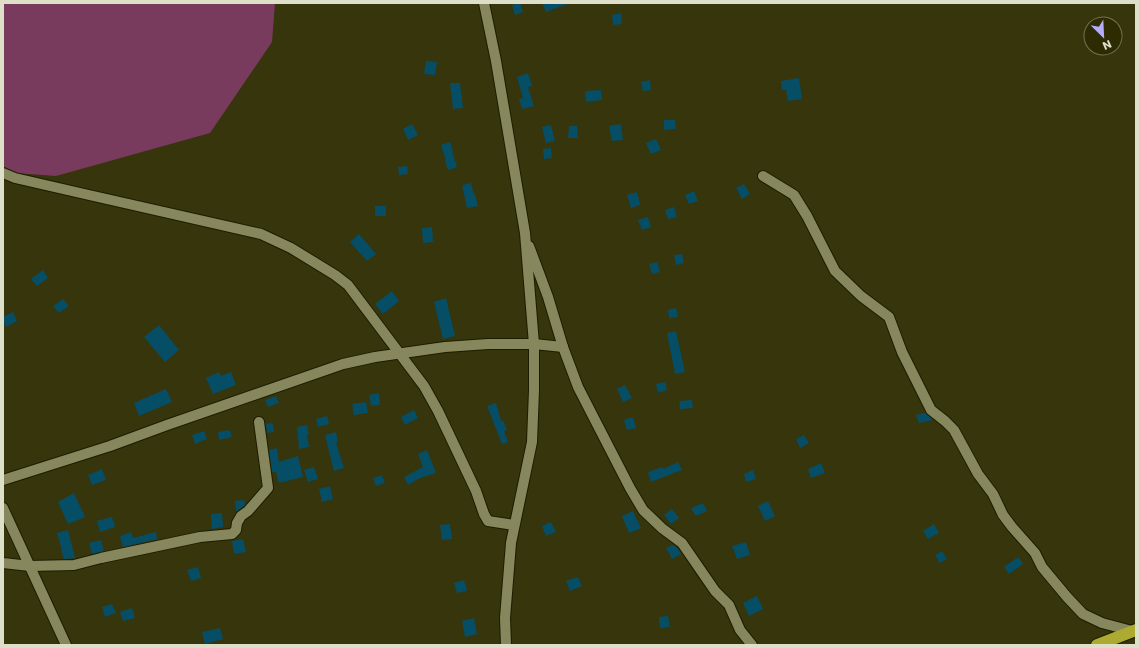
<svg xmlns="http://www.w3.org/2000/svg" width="1139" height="648" font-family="Poppins,sans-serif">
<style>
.green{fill:#793b5d}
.building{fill:#064e66}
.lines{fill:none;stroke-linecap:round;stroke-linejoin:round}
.minor-casing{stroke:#1d1c00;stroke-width:12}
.highway-casing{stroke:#1d1c00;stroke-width:14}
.minor{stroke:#87875e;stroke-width:10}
.highway{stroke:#adaa32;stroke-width:12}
</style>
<rect width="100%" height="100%" fill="#36350c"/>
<!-- green -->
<path class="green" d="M3 3H275L272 42 210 133 56 176 16 173 3 166Z"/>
<!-- building -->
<g class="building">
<path d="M520 3 523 12 515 15 512 5Z"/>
<path d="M542 3H568V4L546 12Z"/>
<path d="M621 13 622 24 613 25 612 15Z"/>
<path d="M426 61 437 62 435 75 424 74Z"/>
<path d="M528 73 532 86 528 87 534 106 522 109 519 99 523 98 517 77Z"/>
<path d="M799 78 802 99 788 101 786 90H782L781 81Z"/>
<path d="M650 80 651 90 643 91 641 82Z"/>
<path d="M450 83H460L463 108 453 109Z"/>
<path d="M601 90 602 100 586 102 585 91Z"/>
<path d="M664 120H675L676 129 664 130Z"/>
<path d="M412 124 418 135 408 140 403 129Z"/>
<path d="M621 124 623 140 612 141 609 126Z"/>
<path d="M551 125 555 141 546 143 542 127Z"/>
<path d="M569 126H577L578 138H568Z"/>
<path d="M656 139 661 150 651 154 646 143Z"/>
<path d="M450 142 453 151H452L457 167 448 170 445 161H446L441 145Z"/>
<path d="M551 148 552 158 544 159 543 149Z"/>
<path d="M407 166 408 174 399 175 398 167Z"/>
<path d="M471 183 474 195 475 194 478 206 467 208 462 185Z"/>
<path d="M744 184 750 194 742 199 736 188Z"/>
<path d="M694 191 698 201 689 204 685 195Z"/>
<path d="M637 192 640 205 631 208 627 195Z"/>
<rect x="375" y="206" width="11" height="10"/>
<path d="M674 207 677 217 668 219 665 210Z"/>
<path d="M648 217 651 227 642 230 638 220Z"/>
<path d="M432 227 433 242 423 243 422 228Z"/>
<path d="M359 234 376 254 367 261 350 242Z"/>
<path d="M682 254 684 263 676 265 674 255Z"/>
<path d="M657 262 660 272 652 274 649 264Z"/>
<path d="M43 270 48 278 37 286 31 279Z"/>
<path d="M392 291 399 301 383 314 375 304Z"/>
<path d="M446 298 455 336 443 339 434 302Z"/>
<path d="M63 299 69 306 59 313 53 306Z"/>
<path d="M676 308 678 317 669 318 668 310Z"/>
<path d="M13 312 17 321 6 327 3 321V317Z"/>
<path d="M159 325 179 350 165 362 144 337Z"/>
<path d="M676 331 685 372 675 374 667 333Z"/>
<path d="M219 372 221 376 231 372 236 385 213 394 206 378Z"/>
<path d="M665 382 667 390 658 393 656 384Z"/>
<path d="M625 385 632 398 623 402 617 389Z"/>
<path d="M166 389 172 402 139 416 134 403Z"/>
<path d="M379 393 380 405 371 406 369 395Z"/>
<path d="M276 396 279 403 268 407 265 400Z"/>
<path d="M692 400 693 408 680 409 679 401Z"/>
<path d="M366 402 368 413 354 415 352 404Z"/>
<path d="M496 403 501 421 503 420 507 430 504 431 508 442 502 444 487 406Z"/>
<path d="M414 410 418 418 405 425 401 417Z"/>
<path d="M925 413 933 420 919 423 916 415Z"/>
<path d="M327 416 329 424 318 427 316 419Z"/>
<path d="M633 417 636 428 627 430 624 420Z"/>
<path d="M273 423 274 432 267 433 266 424Z"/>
<path d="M307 425 309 434H307L309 447 299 449 297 427Z"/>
<path d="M230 430 232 437 219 440 218 432Z"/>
<path d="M204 431 207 439 195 444 192 435Z"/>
<path d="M336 432 338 442 336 443 344 468 334 471 325 435Z"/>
<path d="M804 435 809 443 800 448 796 439Z"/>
<path d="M277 448 279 462 298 456 303 477 279 483 276 472H272L269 450Z"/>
<path d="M427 450 436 473 420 478 408 485 404 477 423 467 418 454Z"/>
<path d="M678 462 682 470 651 482 648 472 662 467 663 469Z"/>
<path d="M821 463 825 473 811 478 808 469Z"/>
<path d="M314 467 318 479 308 482 304 470Z"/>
<path d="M102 469 106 480 92 485 88 475Z"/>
<path d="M753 470 756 479 746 482 744 474Z"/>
<path d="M382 475 385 483 376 486 373 478Z"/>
<path d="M330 486 333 499 322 502 319 489Z"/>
<path d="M74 493 85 517 68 524 58 502Z"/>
<path d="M244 500 245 505 236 512 235 501Z"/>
<path d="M768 501 775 516 765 521 758 506Z"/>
<path d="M703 503 707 511 698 515H695L691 508Z"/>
<path d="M672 509 679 518 671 524 664 515Z"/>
<path d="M633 511 641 528 629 533 622 516Z"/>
<path d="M222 513 223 527 212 529 211 514Z"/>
<path d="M112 517 115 527 100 532 97 521Z"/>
<path d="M551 522 556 532 546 536 542 526Z"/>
<path d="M450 524 452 539 442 540 440 525Z"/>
<path d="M934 524 939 533 928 539 923 531Z"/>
<path d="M68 530 75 558 64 559 61 550H62L57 533Z"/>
<path d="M131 532 133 538 156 532 157 539 123 547 120 536Z"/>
<path d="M243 539 246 552 234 554 232 541Z"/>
<path d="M101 540 104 551 92 554 89 543Z"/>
<path d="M746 542 750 555 737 559 732 546Z"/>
<path d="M673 545 677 548 681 554 672 559 666 548Z"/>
<path d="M942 551 947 559 940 563 935 555Z"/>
<path d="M1018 557 1023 564 1009 574 1004 567Z"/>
<path d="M198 567 201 578 191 581 187 570Z"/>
<path d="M578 577 582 586 570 591 566 581Z"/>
<path d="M464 580 467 591 457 593 454 583Z"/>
<path d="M757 596 763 609 749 616 743 603Z"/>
<path d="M112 604 116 613 105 617 102 607Z"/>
<path d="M132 608 135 618 123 621 120 612Z"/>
<path d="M668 616 670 627 660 628 659 617Z"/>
<path d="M474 618 477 634 465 637 462 621Z"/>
<path d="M220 628 223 639 205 644 202 632Z"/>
</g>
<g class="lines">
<!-- minor casing -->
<g class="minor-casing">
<g id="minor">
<path d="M484 3 496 61 525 233 534 344V390L532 442 511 543 505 618 506 645"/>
<path d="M3 173 15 178 89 195 261 234 291 248 335 275 348 285 424 386 438 411 476 491 484 514 488 521 514 525"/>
<path d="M763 176 794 195 807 216 835 271 861 296 889 317 902 352 931 410 945 421 954 430 978 474 993 494 1003 515 1012 527 1035 553 1042 567 1067 597 1083 614 1102 623 1132 631"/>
<path d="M529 246 548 297 563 347 578 387 597 424 630 488 643 510 663 529 682 543 715 591 729 605 740 630 752 645"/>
<path d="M3 480 110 446 167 425 343 364 375 357 445 347 488 344H534L563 347"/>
<path d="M3 508 66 645"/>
<path d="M3 563 30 566 74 565 101 558 200 537 232 534 236 530 237 523 241 516 248 511 268 488 259 422"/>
</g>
</g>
<!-- highway casing -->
<g class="highway-casing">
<path id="highway" d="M1097 645 1136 630"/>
</g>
<!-- minor -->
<use href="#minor" class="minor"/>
<!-- highway -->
<use href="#highway" class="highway"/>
</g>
<!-- border -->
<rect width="1139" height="648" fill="none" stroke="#dedfc9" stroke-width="8"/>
<!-- north arrow -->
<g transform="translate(1103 36) rotate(156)"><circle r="19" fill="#2c2b02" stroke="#737352"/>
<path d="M0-3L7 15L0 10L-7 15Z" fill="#b4acf9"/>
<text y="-6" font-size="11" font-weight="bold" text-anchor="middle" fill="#dedfc9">N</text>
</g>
</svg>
